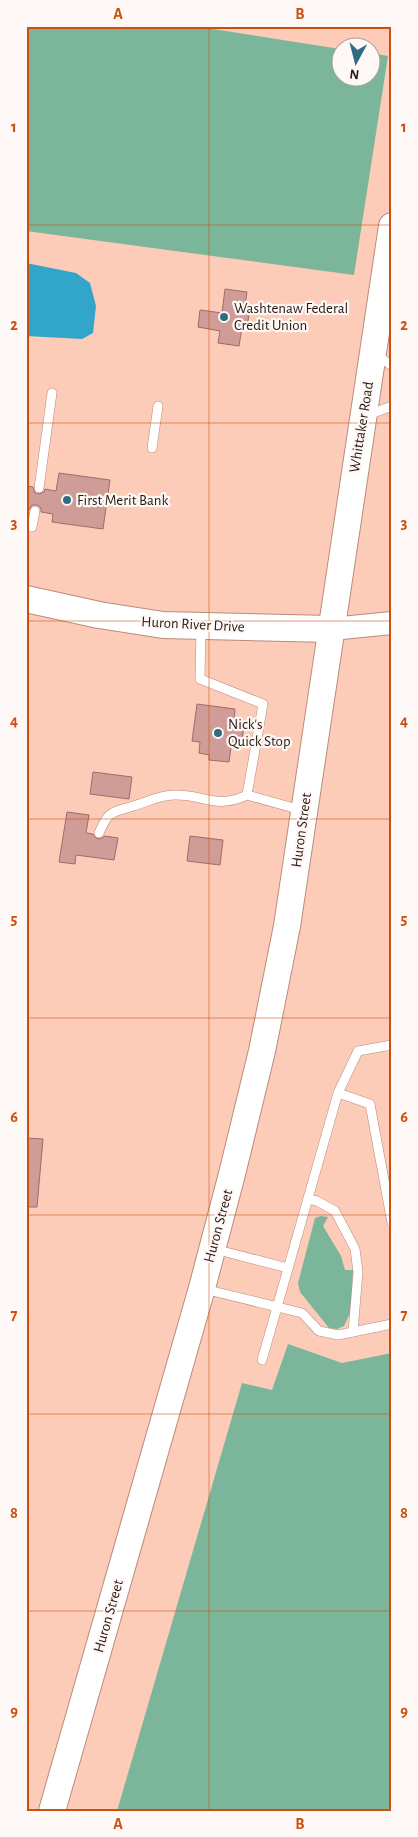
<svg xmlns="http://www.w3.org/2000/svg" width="418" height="1837" font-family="'Alegreya Sans',sans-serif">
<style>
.green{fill:#7bb59a}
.water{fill:#32a5ca}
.building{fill:#cf9c98;stroke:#9d6d69}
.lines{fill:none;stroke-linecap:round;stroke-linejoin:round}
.service-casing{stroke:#b98c79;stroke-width:10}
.tertiary-casing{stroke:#b98c79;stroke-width:24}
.secondary-casing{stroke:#b98c79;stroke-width:28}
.service{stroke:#fff;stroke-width:9}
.tertiary{stroke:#fff;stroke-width:22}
.secondary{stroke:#fff;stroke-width:26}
.grid{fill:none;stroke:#cc4f0d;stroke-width:1;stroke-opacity:0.55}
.poi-dot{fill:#2f6d83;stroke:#fef8f6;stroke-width:2}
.labels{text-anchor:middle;stroke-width:4.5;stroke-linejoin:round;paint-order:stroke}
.poi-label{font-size:15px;fill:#2a1911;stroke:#fef8f6;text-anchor:start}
.street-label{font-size:15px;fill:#2a1911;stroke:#fef8f6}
.neatline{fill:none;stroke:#cc4f0d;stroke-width:2}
.grid-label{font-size:16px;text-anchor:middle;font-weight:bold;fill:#cc4f0d}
</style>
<rect width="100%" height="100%" fill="#fdccb8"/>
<!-- green -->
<g class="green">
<path d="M26 26H194L340 49V78H370L371 53 388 56 354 275 26 231Z"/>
<path d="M321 1216 328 1217 323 1226 341 1256 345 1270H353L351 1311 344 1326 337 1329 329 1328 300 1292 298 1283 315 1218Z"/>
<path d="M288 1344 342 1363 392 1353V1811H117L242 1383 272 1390Z"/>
</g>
<!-- water -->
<path class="water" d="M26 263 76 273 90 283 96 306 93 333 82 339 26 336Z"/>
<!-- building -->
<g class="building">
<path d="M225 289 247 292 245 306 250 307 248 321H243L239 346 218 343 220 331 198 327 200 310 222 313Z"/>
<path d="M59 473 110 480 103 529 52 522 53 514 41 512V508L37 505H32L29 510H26V486L33 487 35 493 39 494 44 492 45 489 56 491Z"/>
<path d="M197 704 235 709 234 724 244 726 241 748 231 747 229 762 209 760V755L199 753 200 742 192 741Z"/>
<path d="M93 772 132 777 129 799 90 794Z"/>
<path d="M67 812 89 815 86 833 93 834 96 838 100 839 105 836 118 838 114 860 76 855 75 864 59 862Z"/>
<path d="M190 836 223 840 220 865 187 861Z"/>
<path d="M26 1138 43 1139 37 1207H26Z"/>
</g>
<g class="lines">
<!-- service casing -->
<g class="service-casing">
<g id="service">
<path d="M376 354 392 366"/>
<path d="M368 415 392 406"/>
<path d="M152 448 158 406"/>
<path d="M39 488 52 393"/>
<path d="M26 527H32L35 511"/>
<path d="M201 628 200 679 263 704 247 795 301 810"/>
<path d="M99 833C109 810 111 813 133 806 147 802 160 795 174 795 205 794 215 810 247 795"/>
<path d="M338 1093 358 1051 392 1045"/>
<path d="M308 1199 317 1201 335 1211 355 1249 358 1272 353 1332"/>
<path d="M214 1249 288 1268"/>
<path d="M204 1289 302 1313 319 1331 338 1335 392 1324"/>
<path d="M262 1360 338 1093 370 1104 392 1223"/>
</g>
</g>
<!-- tertiary casing -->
<g class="tertiary-casing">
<path id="tertiary" d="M331 629 392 623"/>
</g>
<!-- secondary casing -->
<g class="secondary-casing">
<g id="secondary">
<path d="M26 599 99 615 163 625 331 629"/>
<path d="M52 1811 202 1288 232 1174 262 1051 287 926 392 226"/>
</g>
</g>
<!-- service -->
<use href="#service" class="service"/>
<!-- tertiary -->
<use href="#tertiary" class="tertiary"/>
<!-- secondary -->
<use href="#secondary" class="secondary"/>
</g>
<!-- grid -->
<path class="grid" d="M209 26V1811M26 225H392M26 423H392M26 621H392M26 819H392M26 1018H392M26 1215H392M26 1414H392M26 1611H392"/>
<!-- markers -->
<g class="poi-dot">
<circle cx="224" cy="317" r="5"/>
<circle cx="67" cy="500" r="5"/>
<circle cx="218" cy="733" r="5"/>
</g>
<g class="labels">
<!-- poi labels -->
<g class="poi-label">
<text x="234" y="313">Washtenaw Federal<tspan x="234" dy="17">Credit Union</tspan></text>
<text x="77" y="505">First Merit Bank</text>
<text x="228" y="729">Nick's<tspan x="228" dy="17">Quick Stop</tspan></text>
</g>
<!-- street labels -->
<g class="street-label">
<text transform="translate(361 427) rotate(-81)" y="5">Whittaker Road</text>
<text transform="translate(193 624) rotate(3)" y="5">Huron River Drive</text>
<text transform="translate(301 830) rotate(-82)" y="5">Huron Street</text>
<text transform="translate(218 1226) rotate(-75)" y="5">Huron Street</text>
<text transform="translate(108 1616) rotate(-74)" y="5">Huron Street</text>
</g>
</g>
<!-- border -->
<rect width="418" height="1837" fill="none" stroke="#fef8f6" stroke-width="55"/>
<!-- north arrow -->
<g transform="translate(356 62) rotate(187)"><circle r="24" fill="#fef8f6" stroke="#a99f9a"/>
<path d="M0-4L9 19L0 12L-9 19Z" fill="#2f6d83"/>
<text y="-8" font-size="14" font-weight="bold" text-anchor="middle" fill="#2a1911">N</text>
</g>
<rect x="28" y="28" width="362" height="1782" class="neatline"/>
<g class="grid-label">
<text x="118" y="19">A</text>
<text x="300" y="19">B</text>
<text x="14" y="132">1</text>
<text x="404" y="132">1</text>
<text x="14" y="330">2</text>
<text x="404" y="330">2</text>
<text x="14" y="528">3</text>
<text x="404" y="528">3</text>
<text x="14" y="726">4</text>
<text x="404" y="726">4</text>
<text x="14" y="924">5</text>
<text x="404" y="924">5</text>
<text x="14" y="1122">6</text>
<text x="404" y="1122">6</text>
<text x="14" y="1320">7</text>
<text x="404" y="1320">7</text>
<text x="14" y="1518">8</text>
<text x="404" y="1518">8</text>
<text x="14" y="1716">9</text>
<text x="404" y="1716">9</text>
<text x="118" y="1829">A</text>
<text x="300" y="1829">B</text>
</g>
</svg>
